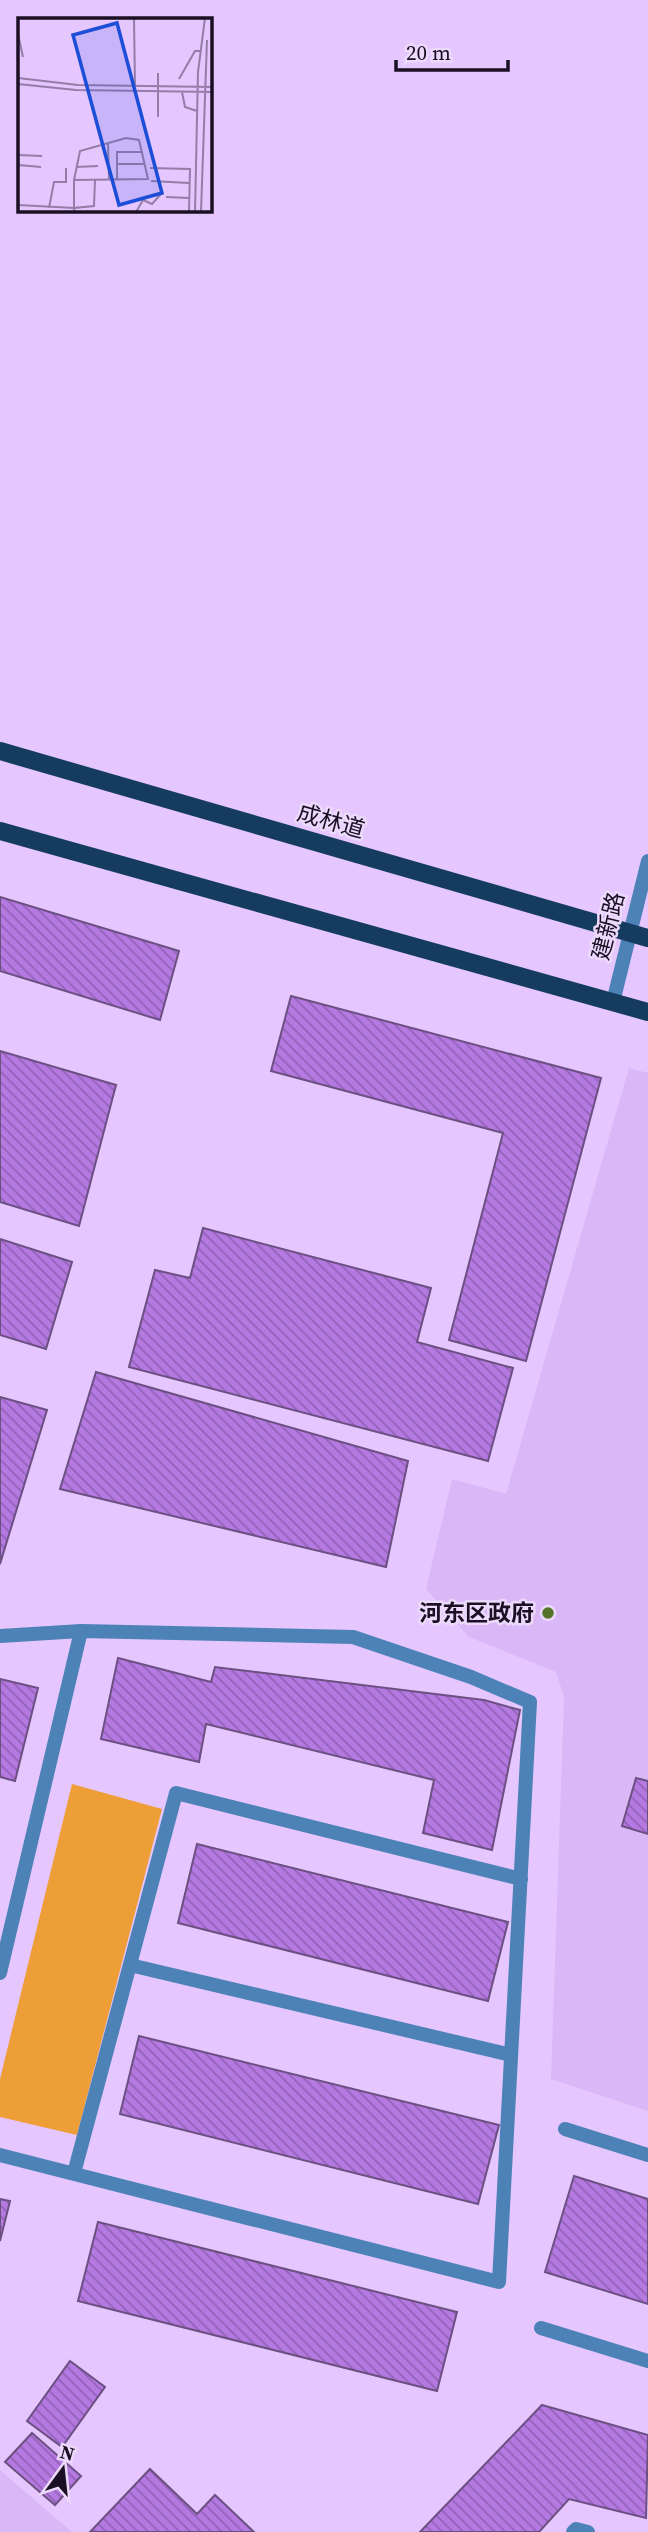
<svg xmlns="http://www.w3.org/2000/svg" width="648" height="2532" font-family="'Source Serif 4','Noto Sans SC',serif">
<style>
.built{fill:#dab8f7}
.green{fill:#ed9e36}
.building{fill:url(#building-back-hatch);stroke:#6c5081;stroke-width:2}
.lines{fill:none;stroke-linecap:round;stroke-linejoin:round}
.minor{stroke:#4d82b7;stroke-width:14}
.primary{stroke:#153c5e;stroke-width:18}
.poi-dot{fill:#547329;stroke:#ecd9fc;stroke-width:2.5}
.labels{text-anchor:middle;stroke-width:5;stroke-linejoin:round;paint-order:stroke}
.street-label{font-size:23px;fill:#1a0f23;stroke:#ecd9fc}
.poi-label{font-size:23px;font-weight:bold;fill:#1a0f23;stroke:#ecd9fc;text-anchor:end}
.inset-road{fill:none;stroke:#947da7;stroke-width:2}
.view{fill:#1d4ed8;fill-opacity:0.15;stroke:#1d4ed8;stroke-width:3.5}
.inset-edge{fill:none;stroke:#1a0f23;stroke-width:3.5}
</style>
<defs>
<pattern id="building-back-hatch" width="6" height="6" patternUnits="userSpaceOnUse" patternTransform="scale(1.75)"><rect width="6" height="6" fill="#b579e2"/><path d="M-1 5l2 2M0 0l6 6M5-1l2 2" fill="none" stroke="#9262b7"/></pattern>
</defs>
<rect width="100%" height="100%" fill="#e5c6ff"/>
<!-- built -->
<g class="built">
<path d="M629 1068 648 1073V2111L551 2079 564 1697 556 1672 469 1637 426 1589 452 1479 506 1494Z"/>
<path d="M0 2469V2470L72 2532H0Z"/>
</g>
<!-- green -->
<path class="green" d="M72 1784 162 1809 77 2135 0 2117V2079Z"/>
<!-- building -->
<g class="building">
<path d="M0 897 179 951 160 1020 0 971Z"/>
<path d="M291 996 601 1078 526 1361 449 1340 503 1133 271 1071Z"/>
<path d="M0 1051 116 1085 79 1226 0 1202Z"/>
<path d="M203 1228 431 1288 417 1342 513 1368 488 1461 129 1367 155 1270 190 1278Z"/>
<path d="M0 1239 72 1262 46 1349 0 1335Z"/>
<path d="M96 1372 408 1461 386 1567 60 1489Z"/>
<path d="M0 1397 47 1410 0 1564Z"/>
<path d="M118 1658 211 1682 215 1667 484 1700 520 1710 492 1850 423 1833 434 1780 206 1724 199 1762 101 1739Z"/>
<path d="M0 1679 38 1688 15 1781 0 1777Z"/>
<path d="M636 1778 648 1781V1834L622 1826Z"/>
<path d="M197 1844 508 1922 488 2001 178 1923Z"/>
<path d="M139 2036 499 2125 478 2204 120 2114Z"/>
<path d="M574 2176 648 2199V2304L545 2272Z"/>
<path d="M0 2199 10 2201 0 2241Z"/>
<path d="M98 2222 457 2312 437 2391 78 2301Z"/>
<path d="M70 2361 105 2387 62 2447 27 2421Z"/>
<path d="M542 2405 648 2435 646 2518 569 2499 539 2532H420Z"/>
<path d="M32 2433 81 2476 55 2505 5 2462Z"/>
<path d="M150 2469 197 2514 215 2495 254 2532H90Z"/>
</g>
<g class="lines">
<!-- minor -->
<g class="minor">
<path d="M613 1002 648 861"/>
<path d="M0 1636 81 1631 353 1637 471 1677 530 1702 499 2282 0 2155"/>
<path d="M130 1965 511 2055"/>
<path d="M0 1973 81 1631"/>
<path d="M565 2129 648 2155"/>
<path d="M74 2173 176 1793 521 1879"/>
<path d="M541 2328 648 2361"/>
<path d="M573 2532 576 2529 588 2532"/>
</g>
<!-- primary -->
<g class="primary">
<path d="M0 751 648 938"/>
<path d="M0 831 648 1012"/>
</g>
</g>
<!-- markers -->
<circle class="poi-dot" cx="548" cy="1613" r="7"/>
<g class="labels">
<!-- street labels -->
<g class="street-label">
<text transform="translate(331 821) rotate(16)" y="8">成林道</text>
<text transform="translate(608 926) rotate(-76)" y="8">建新路</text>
</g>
<!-- poi labels -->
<g class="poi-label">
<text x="534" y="1621">河东区政府</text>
</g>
</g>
<!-- overview -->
<g transform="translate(18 18)">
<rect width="194" height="194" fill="#e5c6ff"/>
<path class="inset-road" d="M116 0 117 69M0 16 5 39M0 60 60 67 195 69M161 61 177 33H183M0 66 58 72 195 74M164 74 167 89 179 93M140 99V55M90 125 91 162M0 137 24 138M99 146H126M0 147 23 149M58 149 80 148M132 150 172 151 171 194M99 161V134H124M133 163 171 165M148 179 171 180M0 187 56 190V162L130 161 121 122 108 120 62 133 56 162M31 190 36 164H48V150M56 194V190L76 188 77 162M118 194 125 182 134 186 143 176M177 194 180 54 187 0M183 194 189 22"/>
<path class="view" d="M99 5 144 175 101 187 55 17Z"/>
<rect width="194" height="194" class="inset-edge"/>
</g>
<!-- north arrow -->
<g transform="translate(63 2469) rotate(15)" stroke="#ecd9fc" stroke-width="5" paint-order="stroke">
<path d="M0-5L12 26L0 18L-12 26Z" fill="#1a0f23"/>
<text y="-10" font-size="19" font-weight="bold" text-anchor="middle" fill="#1a0f23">N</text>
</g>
<!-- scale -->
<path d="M396 60v10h112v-10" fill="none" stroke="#1a0f23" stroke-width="3.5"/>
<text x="406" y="60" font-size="21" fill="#1a0f23" stroke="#ecd9fc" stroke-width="5" paint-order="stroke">20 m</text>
</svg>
